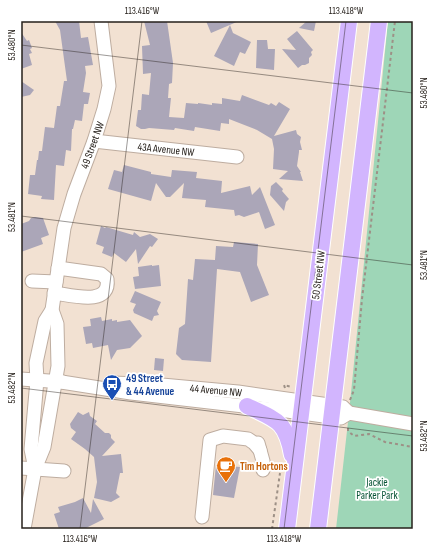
<svg xmlns="http://www.w3.org/2000/svg" width="434" height="550" font-family="'Sofia Sans Condensed',sans-serif">
<style>
.green{fill:#9ed6b7}
.building{fill:#aba6b8}
.lines{fill:none;stroke-linecap:round;stroke-linejoin:round}
.minor-casing{stroke:#beada0;stroke-width:15}
.major-casing{stroke:#fff;stroke-width:18}
.path{stroke:#9d9086;stroke-width:2;stroke-dasharray:3 3;stroke-linecap:butt}
.minor{stroke:#fff;stroke-width:13}
.major{stroke:#d2b5fe;stroke-width:16}
.ticks{fill:none;stroke:#26201b;stroke-width:1;stroke-opacity:0.45}
.labels{text-anchor:middle;stroke-width:3.5;stroke-linejoin:round;paint-order:stroke}
.street-label{font-size:11px;fill:#26201b;stroke:#fff}
.transit-label{font-size:11px;font-weight:bold;fill:#164399;stroke:#fff;text-anchor:start}
.food-label{font-size:11px;font-weight:bold;fill:#c56008;stroke:#fff;text-anchor:start}
.park-label{font-size:11px;fill:#075335;stroke:#fff}
.neatline{fill:none;stroke:#26201b;stroke-width:1.5}
.ticks-label{font-size:10px;text-anchor:middle;fill:#26201b}
</style>
<rect width="100%" height="100%" fill="#f2e1d2"/>
<!-- green -->
<path class="green" d="M388 21H413V529H336L349 413Z"/>
<!-- building -->
<g class="building">
<path d="M55 21H79L81 38 88 37 93 65 85 66 86 73 83 92 90 93 88 104H84L82 121 75 120 73 129H72L71 151 66 150 64 166 56 165 54 200 41 199 42 196 28 194 30 175H35L37 160H38L39 151H42L45 127 54 128 57 106H60L64 81H67L60 30Z"/>
<path d="M144 21H167L173 63 172 83 169 84 168 98H171L169 117 184 118 186 103 198 104V103L212 105V103L222 104V98L240 101 242 95 269 105 271 103 276 106 279 102 290 109 274 136 296 130 297 134 301 137 300 142 302 150H299V152L297 166 301 172H300L303 181 279 179 288 171 273 169 274 149 272 139 257 130 229 119V124L221 123 220 131 195 127 194 131 175 128 174 130 149 128 145 129H141L136 126 138 110H141L142 94 149 95 151 73 143 74 142 46 150 45Z"/>
<path d="M206 21H239L211 33Z"/>
<path d="M307 21H316L314 31 299 28Z"/>
<path d="M230 25 233 33 251 42 245 54 240 52 234 66 214 56Z"/>
<path d="M297 31 313 50 311 52 312 55 309 58V63L305 65H302L298 68 282 49 296 50 287 39Z"/>
<path d="M21 32 27 41 29 40 32 48 30 49 32 53 29 54 32 65 21 69Z"/>
<path d="M257 40H267L268 49H275L274 70 256 68Z"/>
<path d="M21 81 34 90 30 95 21 97Z"/>
<path d="M124 165 151 172V174L171 177 172 170 197 172 196 178 222 181 221 193 250 186 252 195 260 187 275 225 265 229 259 212 244 217 239 215 235 216 234 210 205 207 206 200 182 198 184 183 170 197H166L156 183 151 201 108 189 114 170 122 172Z"/>
<path d="M276 182 283 189 282 191 289 199 286 202 284 211 270 195 271 186Z"/>
<path d="M35 217 43 218 49 235 41 238 43 244 21 252V224L29 221 31 218Z"/>
<path d="M101 226 105 228 106 227 133 235 134 232 140 237 150 234 158 239 152 247 150 246 138 264 136 249 126 262 114 253 112 257 102 253 104 247 96 244Z"/>
<path d="M234 242 258 244 257 265 269 295 251 302 240 272 217 269 211 362 182 360 176 354 179 328 185 324 188 279 193 280 195 259 215 260 216 246 233 247Z"/>
<path d="M152 265V266L159 265 161 286 135 289 133 277 139 276 138 267Z"/>
<path d="M135 291 161 302 157 311 159 315 154 316 152 321 134 313 133 310 136 304 130 302Z"/>
<path d="M101 317 102 321 112 319V321L117 320V322L130 320 142 336 130 348 117 350 111 360 108 345 93 348 92 343 86 344 83 327 91 326 90 319Z"/>
<path d="M155 358 164 359 163 371 154 370Z"/>
<path d="M78 412 83 415 89 412 90 416 97 421 95 424 105 433H109L111 435V438L115 442 102 456 121 454 123 473H120L116 493 120 497 111 502 94 498 97 482 94 457 85 449 71 439 76 432 71 428 70 424Z"/>
<path d="M216 465 240 467 234 498 213 495Z"/>
<path d="M83 498 91 513 93 499 104 519 84 529H59L54 514 60 512 58 507 75 502Z"/>
</g>
<g class="lines">
<!-- minor casing -->
<g class="minor-casing">
<g id="minor">
<path d="M94 141 237 157"/>
<path d="M32 281 56 282"/>
<path d="M54 293C71 295 111 307 107 279L101 274 58 268"/>
<path d="M21 379 63 382"/>
<path d="M55 381 131 393 287 411 331 417 341 418 349 413 413 424"/>
<path d="M113 383 162 385 238 392 343 407 349 413"/>
<path d="M258 443 263 461V470"/>
<path d="M21 468 64 471"/>
<path d="M35 469 31 449 37 380 36 363 45 321 52 310"/>
<path d="M202 517 210 440 223 436 248 439 254 443 260 450"/>
<path d="M24 529 35 469 44 447 58 366 57 324 52 310 64 228 74 194 94 141 104 109 109 86 101 21"/>
</g>
</g>
<!-- major casing -->
<g class="major-casing">
<g id="major">
<path d="M247 406C277 420 286 421 292 455"/>
<path d="M287 529 349 21"/>
<path d="M318 529 379 21"/>
</g>
</g>
<!-- path -->
<g class="path">
<path d="M285 388 284 385 292 387"/>
<path d="M350 400 354 390 362 299 395 21"/>
<path d="M348 428V431L354 436 369 434 385 442 413 447"/>
<path d="M272 529 280 473"/>
</g>
<!-- minor -->
<use href="#minor" class="minor"/>
<!-- major -->
<use href="#major" class="major"/>
</g>
<!-- ticks -->
<path class="ticks" d="M21 45 413 93M21 216 413 265M21 388 413 436M80 529 142 21M284 529 346 21"/>
<!-- icons -->
<defs>
<g id="bus-pin" transform="scale(1)"><path d="M0 17L-7.5 6A9.5 9.5 0 1 1 7.5 6Z" fill="#1a4fb4" stroke="#fff"/><path d="M-5-6H5V4H4V6H2V4H-2V6H-4V4H-5ZM-3.5-4V0h7V-4ZM-3.5 1.2v1.5H-2V1.2ZM2 1.2v1.5H3.5V1.2Z" fill="#fff"/></g>
<g id="cafe-pin" transform="scale(1)"><path d="M0 17L-7.5 6A9.5 9.5 0 1 1 7.5 6Z" fill="#e8710a" stroke="#fff"/><path d="M-5.5-4.5H6V0H3Q3 3.5 0 3.5H-2.5Q-5.5 3.5-5.5 0ZM3-3.2v2h1.7v-2ZM-6 4.5H4V6H-6Z" fill="#fff"/></g>
</defs>
<g fill-rule="evenodd">
<use href="#bus-pin" x="112" y="384"/>
<use href="#cafe-pin" x="226" y="466"/>
</g>
<g class="labels">
<!-- street labels -->
<g class="street-label">
<text transform="translate(92 145) rotate(-70)" y="4">49 Street NW</text>
<text transform="translate(166 149) rotate(6)" y="4">43A Avenue NW</text>
<text transform="translate(318 275) rotate(-83)" y="4">50 Street NW</text>
<text transform="translate(216 390) rotate(5)" y="4">44 Avenue NW</text>
</g>
<!-- transit labels -->
<g class="transit-label">
<text x="126" y="382">49 Street<tspan x="126" dy="13">&amp; 44 Avenue</tspan></text>
</g>
<!-- food labels -->
<g class="food-label">
<text x="240" y="470">Tim Hortons</text>
</g>
<!-- park labels -->
<g class="park-label">
<text x="377" y="486">Jackie<tspan x="377" dy="13">Parker Park</tspan></text>
</g>
</g>
<!-- border -->
<rect width="434" height="550" fill="none" stroke="#ffffff" stroke-width="44"/>
<rect x="22" y="22" width="390" height="506" class="neatline"/>
<g class="ticks-label">
<text x="142" y="14">113.416°W</text>
<text x="346" y="14">113.418°W</text>
<text transform="translate(11 45) rotate(-90)" y="4">53.480°N</text>
<text transform="translate(423 93) rotate(-90)" y="4">53.480°N</text>
<text transform="translate(11 217) rotate(-90)" y="4">53.481°N</text>
<text transform="translate(423 265) rotate(-90)" y="4">53.481°N</text>
<text transform="translate(11 388) rotate(-90)" y="4">53.482°N</text>
<text transform="translate(423 436) rotate(-90)" y="4">53.482°N</text>
<text x="80" y="542">113.416°W</text>
<text x="284" y="542">113.418°W</text>
</g>
</svg>
